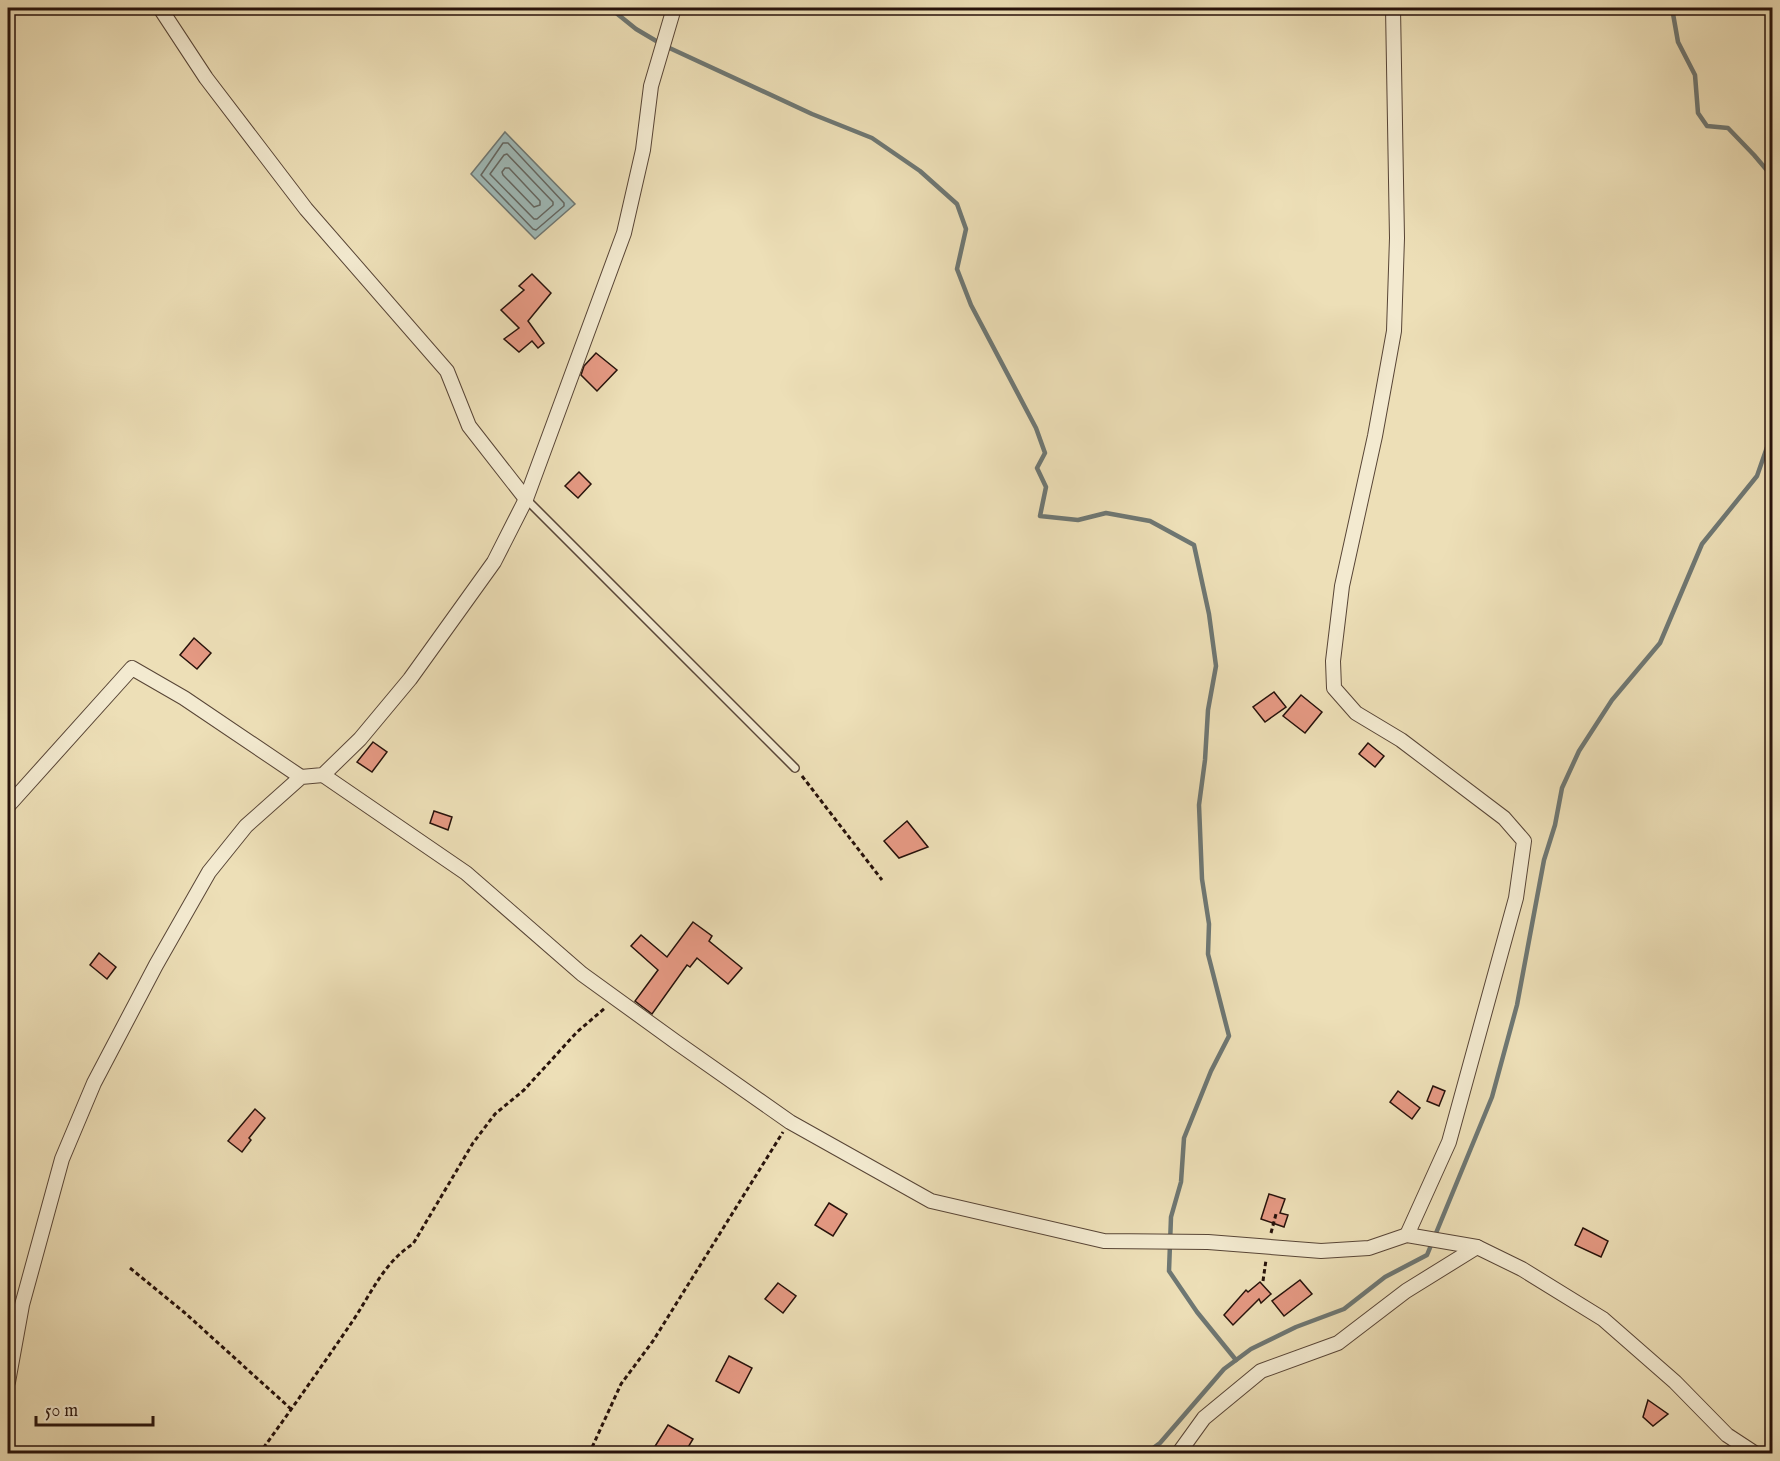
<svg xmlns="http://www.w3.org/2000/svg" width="1780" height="1461" font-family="'IM FELL English',serif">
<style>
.water{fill:#9ebab9;stroke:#6e7773;stroke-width:1.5}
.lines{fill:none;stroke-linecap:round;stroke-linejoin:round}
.shore{stroke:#626662;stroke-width:1.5}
.stream{stroke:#6e7773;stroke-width:4.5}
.building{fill:#e59983;stroke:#27120b;stroke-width:1.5}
.lane-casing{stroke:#584536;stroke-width:10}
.street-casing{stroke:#584536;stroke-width:16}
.path{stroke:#27120b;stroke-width:3;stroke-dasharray:4.5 3;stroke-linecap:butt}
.lane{stroke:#f3ead0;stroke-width:7}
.street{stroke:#f3ead0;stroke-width:14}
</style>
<rect width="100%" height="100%" fill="#eddfb7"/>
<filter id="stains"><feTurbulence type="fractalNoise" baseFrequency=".00333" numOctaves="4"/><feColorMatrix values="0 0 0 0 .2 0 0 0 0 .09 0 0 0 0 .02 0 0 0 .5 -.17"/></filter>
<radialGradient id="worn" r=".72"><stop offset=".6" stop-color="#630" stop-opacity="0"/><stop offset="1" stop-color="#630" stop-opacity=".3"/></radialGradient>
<!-- water -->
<path class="water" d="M505 132 575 204 535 239 471 174Z"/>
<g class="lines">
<!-- shore -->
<g class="shore">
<path d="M503 143H508L564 203V206L536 230 533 229 481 175Z"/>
<path d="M507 154 553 202V205L537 219H534L490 174 504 155Z"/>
<path d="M505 168H509L540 201V205L534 207 503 175 502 172Z"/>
</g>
<!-- stream -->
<g class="stream">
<path d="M610 8 636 29 663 45 812 114 872 138 920 171 957 204 966 229 957 269 971 305 1036 428 1045 453 1037 468 1046 487 1040 516 1078 520 1106 513 1150 521 1194 545 1209 614 1216 666 1208 710 1205 760 1199 805 1202 879 1209 924 1208 954 1229 1036 1211 1071 1184 1138 1181 1182 1171 1217 1169 1271 1197 1312 1236 1360"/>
<path d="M1672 8 1678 42 1695 75 1698 113 1707 126 1728 128 1754 155 1771 175 1772 196"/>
<path d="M1145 1454 1160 1443 1224 1369 1251 1349 1296 1327 1344 1309 1385 1277 1427 1255 1492 1097 1517 1005 1544 860 1555 825 1562 788 1579 751 1612 700 1660 643 1702 544 1757 476 1772 433"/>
</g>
</g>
<!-- building -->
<g class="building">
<path d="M532 274 551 293 528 321 544 343 538 348 532 341 519 352 504 339 519 328 501 310 524 290 519 286Z"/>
<path d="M596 353 617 370 597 391 581 375 584 366Z"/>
<path d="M579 472 591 484 578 498 565 486Z"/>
<path d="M194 638 211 653 197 669 180 655Z"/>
<path d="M1274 692 1286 707 1265 722 1253 707Z"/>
<path d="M1301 695 1322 712 1305 733 1283 716Z"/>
<path d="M373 742 387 752 372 772 357 762Z"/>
<path d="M1368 743 1384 756 1375 767 1359 754Z"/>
<path d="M434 811 452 817 448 830 430 823Z"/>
<path d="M907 821 928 847 899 858 884 841Z"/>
<path d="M693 922 712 936 709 941 742 968 728 984 697 958 690 967 687 965 652 1014 635 1001 658 970 631 946 641 935 667 957Z"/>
<path d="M99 953 116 967 107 979 90 965Z"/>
<path d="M1433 1086 1445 1091 1439 1106 1427 1101Z"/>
<path d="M1398 1091 1420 1108 1412 1119 1390 1102Z"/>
<path d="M255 1109 265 1118 249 1138 251 1140 242 1152 228 1141Z"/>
<path d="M1269 1194 1285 1199 1280 1213 1288 1215 1284 1227 1261 1219Z"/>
<path d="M829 1203 847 1214 833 1236 815 1225Z"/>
<path d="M1583 1228 1608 1241 1601 1257 1575 1245Z"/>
<path d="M1300 1280 1312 1294 1284 1316 1272 1301Z"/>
<path d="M1260 1282 1271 1294 1261 1303 1259 1299 1233 1325 1224 1315 1246 1290 1248 1292Z"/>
<path d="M778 1283 796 1296 783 1313 765 1299Z"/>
<path d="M729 1356 752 1368 739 1393 716 1381Z"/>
<path d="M1648 1400 1668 1414 1653 1426 1643 1417Z"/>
<path d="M668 1425 693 1439 684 1454H665L654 1448Z"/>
</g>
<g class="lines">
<!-- lane casing -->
<g class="lane-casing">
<path id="lane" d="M526 499 795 768"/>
</g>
<!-- street casing -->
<g class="street-casing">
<g id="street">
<path d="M160 8 206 78 306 209 447 371 469 426 526 499"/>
<path d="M1393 8 1397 238 1394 331 1375 436 1342 586 1333 661 1334 688 1356 713 1401 740 1504 818 1524 841 1516 898 1449 1142 1407 1235"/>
<path d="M323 775 466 873 582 974 676 1042 790 1122 931 1201 1104 1241 1208 1242 1321 1251 1369 1248 1407 1235 1477 1247 1522 1269 1603 1319 1675 1382 1727 1435 1756 1454"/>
<path d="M8 806 132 668 184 698 301 777"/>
<path d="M8 1382 22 1305 62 1159 94 1083 156 965 209 872 246 826 301 777 323 775 360 739 410 679 494 562 526 499 624 233 643 150 651 86 674 8"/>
<path d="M1178 1454 1204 1418 1261 1371 1338 1343 1406 1291 1477 1247"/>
</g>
</g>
<!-- path -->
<g class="path">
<path d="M802 776 882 880"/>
<path d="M1271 1233 1276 1214"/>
<path d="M130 1268 185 1313 291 1409"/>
<path d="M1263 1281 1266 1260"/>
<path d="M259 1454C291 1410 322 1366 352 1322 371 1294 384 1262 413 1244L473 1143 495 1114 524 1090 577 1032 605 1008"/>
<path d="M589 1454 621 1384 653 1341 783 1132"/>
</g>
<!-- lane -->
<use href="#lane" class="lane"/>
<!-- street -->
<use href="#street" class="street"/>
</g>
<!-- margin -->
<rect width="1780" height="1461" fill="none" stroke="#eddfb7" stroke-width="30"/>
<rect x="9" y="9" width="1762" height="1443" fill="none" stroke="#27120b" stroke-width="3"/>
<rect x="15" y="15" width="1750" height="1431" fill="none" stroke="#27120b" stroke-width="1.5"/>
<!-- scale -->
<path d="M36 1416v9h117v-9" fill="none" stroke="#27120b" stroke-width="3"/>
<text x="45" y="1416" font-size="18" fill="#27120b" stroke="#f3ead0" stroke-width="4.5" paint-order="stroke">50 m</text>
<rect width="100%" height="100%" filter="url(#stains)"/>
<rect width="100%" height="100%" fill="url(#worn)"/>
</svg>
